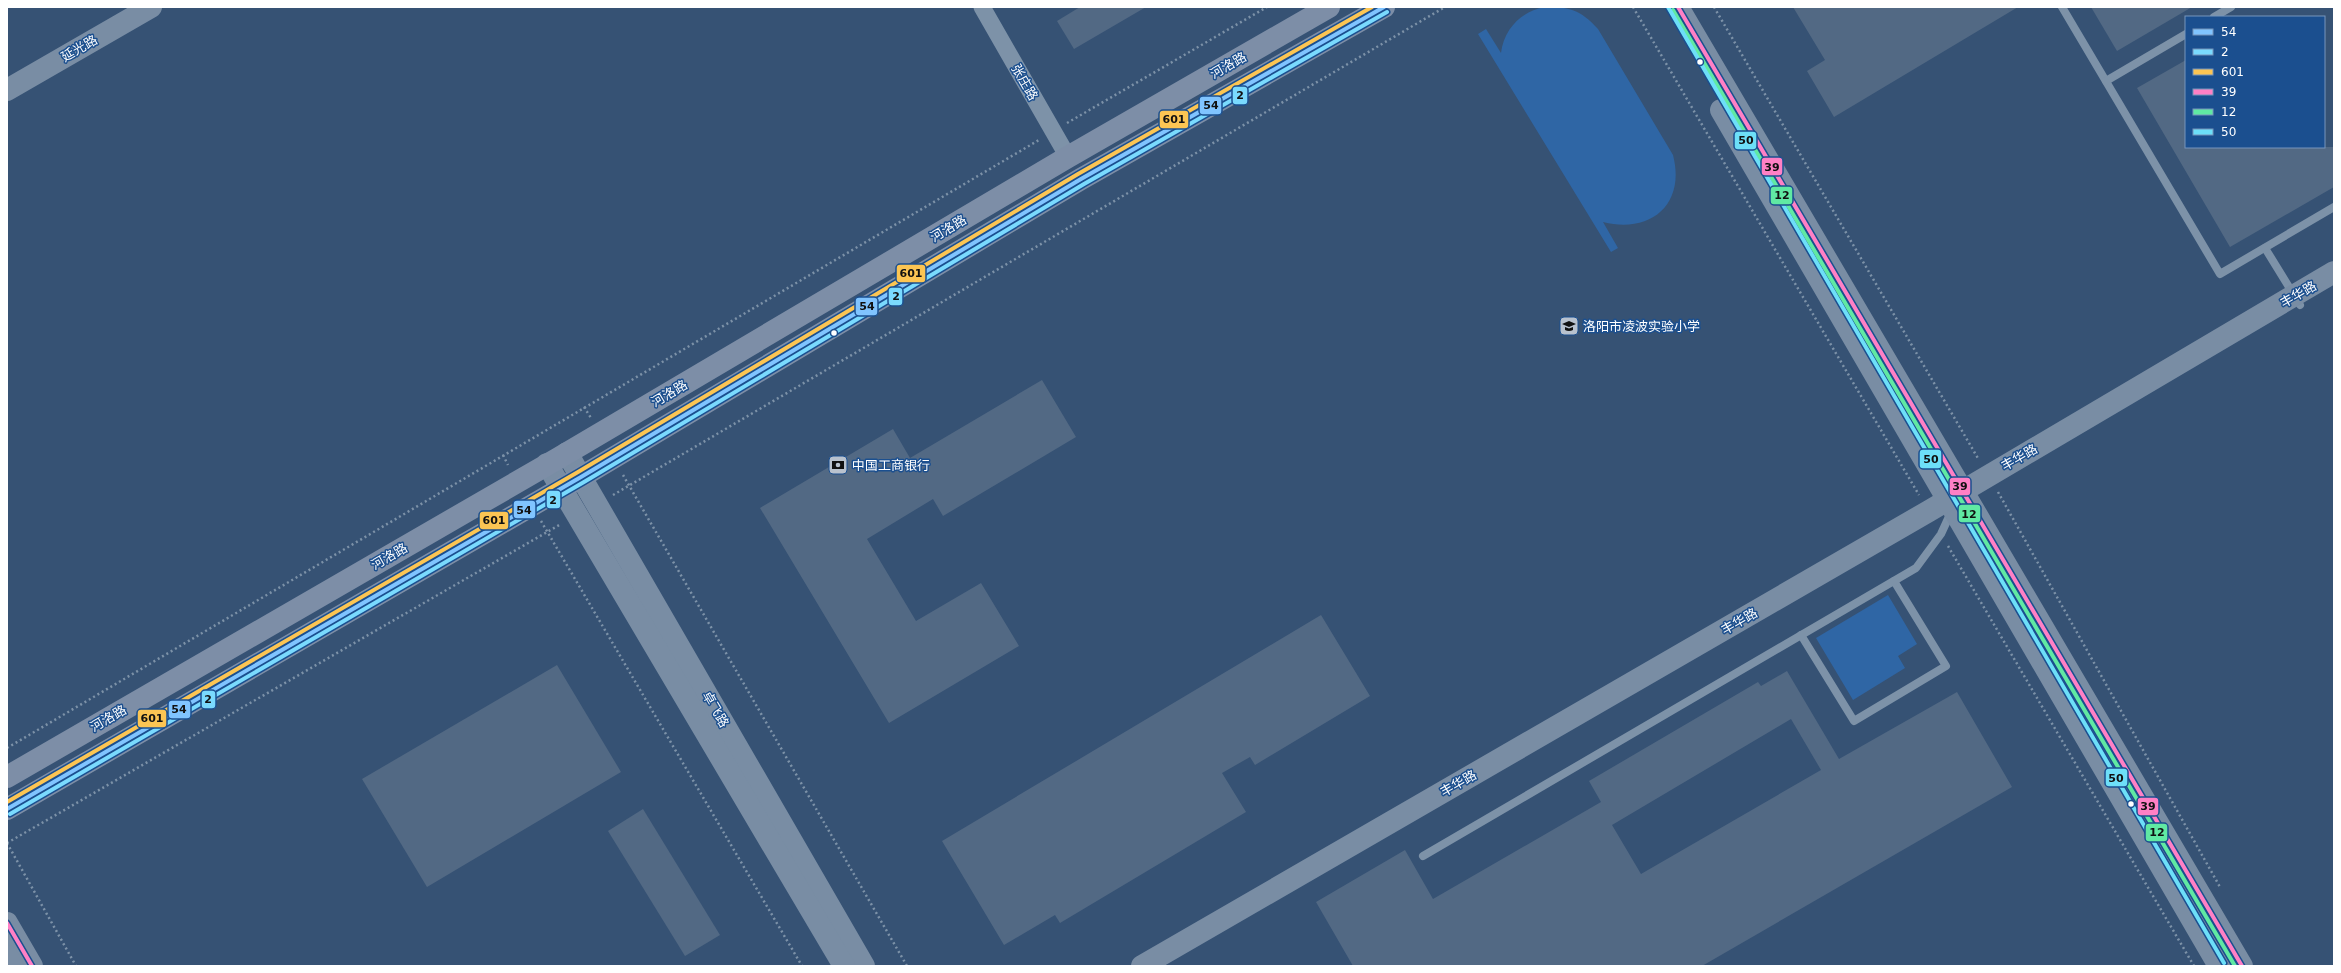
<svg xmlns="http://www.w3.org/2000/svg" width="2341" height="973" font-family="'DejaVu Sans','Noto Sans SC',sans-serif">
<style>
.green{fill:#2f66a5}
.building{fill:#526984;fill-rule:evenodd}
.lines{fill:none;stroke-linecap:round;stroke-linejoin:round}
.path{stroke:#7d92a8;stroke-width:2.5;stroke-dasharray:2 3;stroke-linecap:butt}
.lane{stroke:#7d92a8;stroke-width:8}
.street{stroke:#7d92a8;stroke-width:17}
.secondary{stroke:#798da4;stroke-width:22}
.primary{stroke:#7d8ea7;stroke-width:22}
.bus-1-casing{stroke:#1b4f8f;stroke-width:7}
.bus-2-casing{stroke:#1b4f8f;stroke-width:7}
.bus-3-casing{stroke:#1b4f8f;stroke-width:7}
.bus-4-casing{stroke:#1b4f8f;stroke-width:7}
.bus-5-casing{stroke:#1b4f8f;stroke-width:7}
.bus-6-casing{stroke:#1b4f8f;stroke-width:7}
.bus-1{stroke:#80c4ff;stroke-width:4}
.bus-2{stroke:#7adafe;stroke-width:4}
.bus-3{stroke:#fcc553;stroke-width:4}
.bus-4{stroke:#ff80c5;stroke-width:4}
.bus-5{stroke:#60e9a3;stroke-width:4}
.bus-6{stroke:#6ddff8;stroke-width:4}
.bus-dot{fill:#fff;stroke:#1b4f8f;stroke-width:1.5}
.labels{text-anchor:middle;stroke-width:3;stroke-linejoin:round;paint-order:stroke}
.street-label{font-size:13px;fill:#fff;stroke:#1b4f8f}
.poi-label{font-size:13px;fill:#fff;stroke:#1b4f8f;text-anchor:start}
.line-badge{stroke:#1b4f8f;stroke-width:1.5}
.pale-badge-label{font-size:11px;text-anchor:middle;font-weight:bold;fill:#111}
</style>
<rect width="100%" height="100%" fill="#365274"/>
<!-- green -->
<g class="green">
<path d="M1544 7C1569 7 1580 9 1598 29L1673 155C1686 205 1650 234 1603 222L1618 248 1611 252 1478 34 1486 29 1501 53C1504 29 1521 12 1544 7Z"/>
<path d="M1888 595 1917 644 1898 656 1905 668 1853 700 1816 638Z"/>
</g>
<!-- building -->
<g class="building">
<path d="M1080 7H1146L1074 49 1057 21Z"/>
<path d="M1793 7H2018L1834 117 1807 71 1825 60Z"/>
<path d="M2091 7H2192L2117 51Z"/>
<path d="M2186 60V147H2334V187L2230 247 2137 88Z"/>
<path d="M1042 380 1076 437 943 516 933 499 867 539 916 621 981 583 1019 646 889 723 760 508 893 429 910 458Z"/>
<path d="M1321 615 1370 696 1255 765 1250 757 1222 773 1246 812 1060 923 1055 915 1004 945 942 841Z"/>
<path d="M557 665 621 772 427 887 362 779Z"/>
<path d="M1787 671 1839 759 1957 692 2012 787 1702 966H1353L1316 902 1405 850 1433 899 1601 802 1589 781 1758 682 1761 686ZM1791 719 1821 770 1641 874 1612 825Z"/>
<path d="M643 809 720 935 685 956 608 831Z"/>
</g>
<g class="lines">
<!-- path -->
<g class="path">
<path d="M1633 7 1919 495"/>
<path d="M1714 7 1979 460"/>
<path d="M1067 123 1267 7"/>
<path d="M584 407 591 418"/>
<path d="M503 455 508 465"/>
<path d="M623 475 907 966"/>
<path d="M1998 492 2220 887"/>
<path d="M613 495 1445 7"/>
<path d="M541 521 802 966"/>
<path d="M1948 546 2194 966"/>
<path d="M7 748 1039 140"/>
<path d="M7 843 561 524"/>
<path d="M7 843 76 966"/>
</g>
<!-- lane -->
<g class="lane">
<path d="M2062 7 2220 274 2334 207"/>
<path d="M2214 17 2231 7"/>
<path d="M2106 81 2186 34"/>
<path d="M2265 248 2300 305"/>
<path d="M1801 635 1854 721 1946 666 1894 581"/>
<path d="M1423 856 1916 568 1941 534 1952 510"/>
</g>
<!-- street -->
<path class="street" d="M982 7 1068 157"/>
<!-- secondary -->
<g class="secondary">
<path d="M1678 7 2242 966"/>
<path d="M7 90 151 7"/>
<path d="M1721 110 2219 966"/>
<path d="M567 453 864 966"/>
<path d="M547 464 844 966"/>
<path d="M7 923 32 966"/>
<path d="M7 956 13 966"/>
<path d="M1142 966 1929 511 2334 272"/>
</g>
<!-- primary -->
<g class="primary">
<path d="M7 777 557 459 1068 157 1329 7"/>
<path d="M7 809 581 477 1081 179 1384 7"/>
</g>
<!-- bus-1 casing -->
<g class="bus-1-casing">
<path id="bus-1" d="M7 809 581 477 1081 179 1384 7"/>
</g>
<!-- bus-2 casing -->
<g class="bus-2-casing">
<path id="bus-2" d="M10 814 584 482 1084 184 1387 12"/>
</g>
<!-- bus-3 casing -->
<g class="bus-3-casing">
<path id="bus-3" d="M7 802 578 472 1078 174 1372 7"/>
</g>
<!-- bus-4 casing -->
<g class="bus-4-casing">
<g id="bus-4">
<path d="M1678 7 2242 966"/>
<path d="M7 923 32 966"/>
</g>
</g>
<!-- bus-5 casing -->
<g class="bus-5-casing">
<path id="bus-5" d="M1673 10 2235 966"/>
</g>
<!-- bus-6 casing -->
<g class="bus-6-casing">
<path id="bus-6" d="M1668 7 2224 963"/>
</g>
<!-- bus-1 -->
<use href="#bus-1" class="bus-1"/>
<!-- bus-2 -->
<use href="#bus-2" class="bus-2"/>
<!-- bus-3 -->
<use href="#bus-3" class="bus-3"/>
<!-- bus-4 -->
<use href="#bus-4" class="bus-4"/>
<!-- bus-5 -->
<use href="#bus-5" class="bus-5"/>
<!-- bus-6 -->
<use href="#bus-6" class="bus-6"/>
</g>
<!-- icons -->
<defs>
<g id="school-square" transform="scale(1)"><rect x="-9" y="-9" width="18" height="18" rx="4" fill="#b9c2ce" stroke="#1b4f8f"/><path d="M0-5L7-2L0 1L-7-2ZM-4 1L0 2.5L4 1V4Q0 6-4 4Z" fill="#111"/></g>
<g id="bank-square" transform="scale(1)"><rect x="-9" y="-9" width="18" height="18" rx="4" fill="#b9c2ce" stroke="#1b4f8f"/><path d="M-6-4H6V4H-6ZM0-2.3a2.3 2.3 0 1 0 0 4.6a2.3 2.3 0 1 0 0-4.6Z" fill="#111"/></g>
</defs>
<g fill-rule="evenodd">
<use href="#school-square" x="1569" y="326"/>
<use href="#bank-square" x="838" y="465"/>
</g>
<!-- markers -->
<g class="bus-dot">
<circle cx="1700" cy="62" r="3.5"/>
<circle cx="834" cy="333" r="3.5"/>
<circle cx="2131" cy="804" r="3.5"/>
</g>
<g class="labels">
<!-- street labels -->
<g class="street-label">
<text transform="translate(79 48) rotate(-30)" y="5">延光路</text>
<text transform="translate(1228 65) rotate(-30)" y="5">河洛路</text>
<text transform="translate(1025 82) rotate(60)" y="5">张庄路</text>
<text transform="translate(948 228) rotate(-31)" y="5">河洛路</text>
<text transform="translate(2298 294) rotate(-30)" y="5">丰华路</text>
<text transform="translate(669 393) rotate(-31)" y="5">河洛路</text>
<text transform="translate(2019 457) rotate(-30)" y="5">丰华路</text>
<text transform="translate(389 556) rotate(-30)" y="5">河洛路</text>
<text transform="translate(1739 621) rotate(-30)" y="5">丰华路</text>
<text transform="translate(716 709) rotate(60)" y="5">卓飞路</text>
<text transform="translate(108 718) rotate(-30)" y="5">河洛路</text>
<text transform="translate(1458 783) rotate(-30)" y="5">丰华路</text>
</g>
<!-- poi labels -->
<g class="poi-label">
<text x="1583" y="331">洛阳市凌波实验小学</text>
<text x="852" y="470">中国工商银行</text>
</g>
</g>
<g class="line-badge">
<rect x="1232" y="86" width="16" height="19" rx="4" fill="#7adafe"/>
<rect x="1199" y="96" width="23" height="19" rx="4" fill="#80c4ff"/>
<rect x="1159" y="110" width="30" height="19" rx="4" fill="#fcc553"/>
<rect x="1734" y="131" width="23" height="19" rx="4" fill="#6ddff8"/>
<rect x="1761" y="157" width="22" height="19" rx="4" fill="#ff80c5"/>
<rect x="1770" y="186" width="23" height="19" rx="4" fill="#60e9a3"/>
<rect x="896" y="264" width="30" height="19" rx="4" fill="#fcc553"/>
<rect x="888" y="287" width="15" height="19" rx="4" fill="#7adafe"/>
<rect x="855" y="297" width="23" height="19" rx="4" fill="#80c4ff"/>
<rect x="1919" y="449" width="23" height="20" rx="4" fill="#6ddff8"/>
<rect x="1949" y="477" width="22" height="19" rx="4" fill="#ff80c5"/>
<rect x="546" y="490" width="15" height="19" rx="4" fill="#7adafe"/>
<rect x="513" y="500" width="23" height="19" rx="4" fill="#80c4ff"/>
<rect x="1958" y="504" width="23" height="19" rx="4" fill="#60e9a3"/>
<rect x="479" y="511" width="30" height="19" rx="4" fill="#fcc553"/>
<rect x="201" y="690" width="15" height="19" rx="4" fill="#7adafe"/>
<rect x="168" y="700" width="23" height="19" rx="4" fill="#80c4ff"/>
<rect x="137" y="709" width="30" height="19" rx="4" fill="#fcc553"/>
<rect x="2105" y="768" width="23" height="19" rx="4" fill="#6ddff8"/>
<rect x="2137" y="797" width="22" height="19" rx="4" fill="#ff80c5"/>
<rect x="2145" y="823" width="23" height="19" rx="4" fill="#60e9a3"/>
</g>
<g class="pale-badge-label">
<text x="1240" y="99">2</text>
<text x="1211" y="109">54</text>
<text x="1174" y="123">601</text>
<text x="1746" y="144">50</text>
<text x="1772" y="171">39</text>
<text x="1782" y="199">12</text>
<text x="911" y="277">601</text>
<text x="896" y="300">2</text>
<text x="867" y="310">54</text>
<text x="1931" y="463">50</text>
<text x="1960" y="490">39</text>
<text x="553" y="504">2</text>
<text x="524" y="514">54</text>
<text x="1969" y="518">12</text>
<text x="494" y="524">601</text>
<text x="208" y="703">2</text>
<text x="179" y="713">54</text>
<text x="152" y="722">601</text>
<text x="2116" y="782">50</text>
<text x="2148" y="810">39</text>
<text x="2157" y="836">12</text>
</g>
<!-- border -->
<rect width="2341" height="973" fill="none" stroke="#ffffff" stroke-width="16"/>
<!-- legend -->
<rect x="2185" y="16" width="140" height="132" fill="#1b4f8f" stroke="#7695bc"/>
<rect x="2193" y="29" width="20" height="6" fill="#80c4ff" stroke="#7695bc"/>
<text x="2221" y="36" font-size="12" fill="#ffffff">54</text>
<rect x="2193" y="49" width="20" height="6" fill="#7adafe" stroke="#7695bc"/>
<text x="2221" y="56" font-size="12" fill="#ffffff">2</text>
<rect x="2193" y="69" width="20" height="6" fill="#fcc553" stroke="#7695bc"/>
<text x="2221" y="76" font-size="12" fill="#ffffff">601</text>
<rect x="2193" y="89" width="20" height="6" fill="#ff80c5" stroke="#7695bc"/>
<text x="2221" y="96" font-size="12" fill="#ffffff">39</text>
<rect x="2193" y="109" width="20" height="6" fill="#60e9a3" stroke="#7695bc"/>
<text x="2221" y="116" font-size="12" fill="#ffffff">12</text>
<rect x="2193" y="129" width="20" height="6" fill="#6ddff8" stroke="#7695bc"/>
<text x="2221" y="136" font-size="12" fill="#ffffff">50</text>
</svg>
